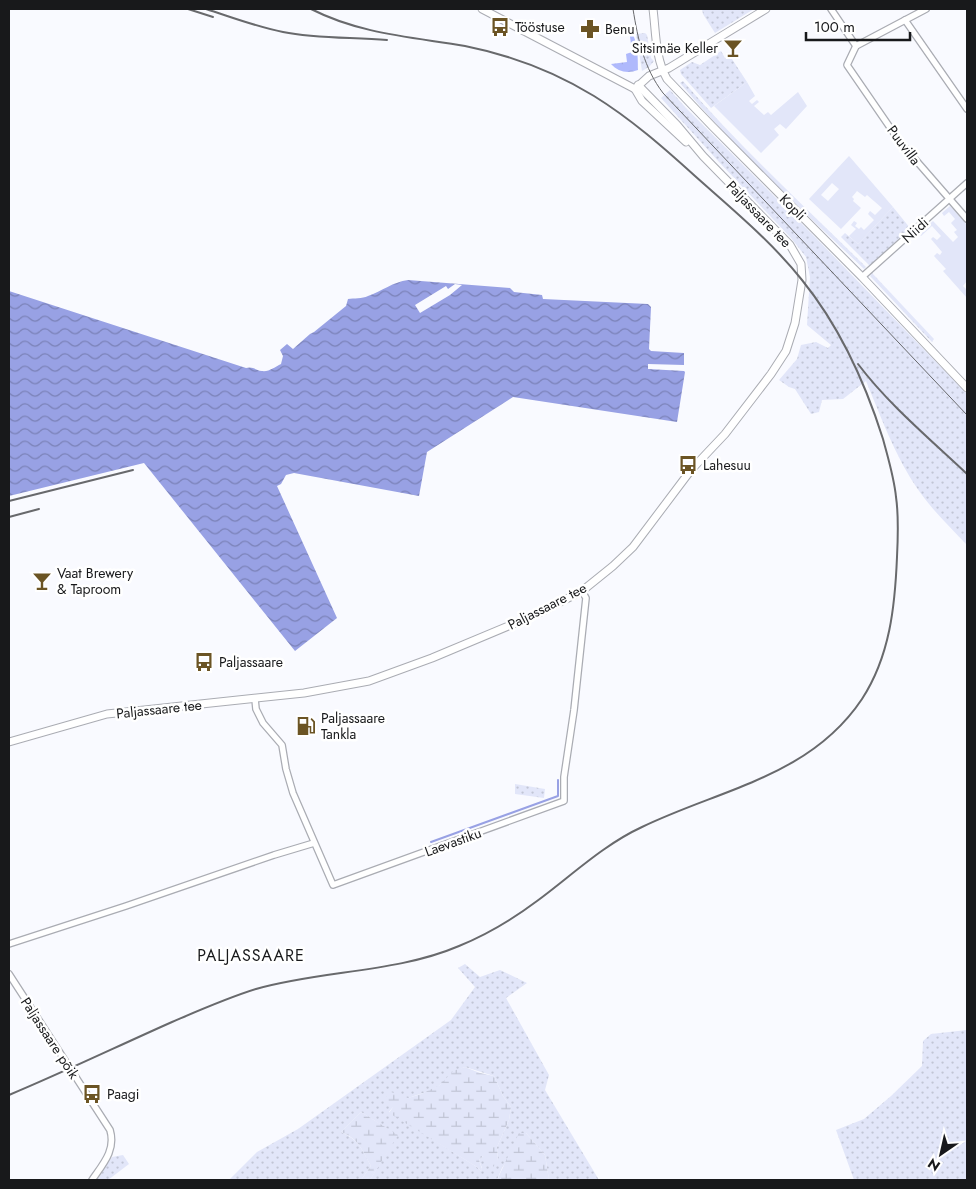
<svg xmlns="http://www.w3.org/2000/svg" width="976" height="1189" font-family="Jost,sans-serif">
<style>
.grass{fill:url(#grass-dots);fill-rule:evenodd}
.forest{fill:url(#forest-crowns)}
.wetland{fill:url(#wetland-marsh)}
.garden{fill:#e2e6f9;fill-rule:evenodd}
.water{fill:url(#water-waves)}
.pier{fill:#f9faff}
.lines{fill:none;stroke-linecap:round;stroke-linejoin:round}
.stream{stroke:#98a1e4;stroke-width:2}
.minor-casing{stroke:#aaacb3;stroke-width:8}
.tertiary-casing{stroke:#aaacb3;stroke-width:9}
.minor{stroke:#fff;stroke-width:5.5}
.tertiary{stroke:#fff;stroke-width:7}
.tram{stroke:#68696c;stroke-width:1}
.rail{stroke:#68696c;stroke-width:2}
.labels{text-anchor:middle;stroke-width:5;stroke-linejoin:round;paint-order:stroke}
.poi-label{font-size:14px;fill:#18191b;stroke:#fff;text-anchor:start}
.street-label{font-size:14px;fill:#18191b;stroke:#fff}
.quarter-label{font-size:16px;letter-spacing:1px;fill:#18191b;stroke:#fff}
</style>
<defs>
<pattern id="grass-dots" width="8" height="8" patternUnits="userSpaceOnUse" patternTransform="scale(1.25)"><rect width="8" height="8" fill="#e2e6f9"/><path d="M2 2h.1M6 6h.1" fill="none" stroke="#c1c5d5" stroke-width="1.8" stroke-linecap="round"/></pattern>
<pattern id="forest-crowns" width="20" height="18" patternUnits="userSpaceOnUse" patternTransform="scale(1.25)"><rect width="20" height="18" fill="#afb9fc"/><path d="M2 6a3 3 0 1 1 6 0M12 15a3 3 0 1 1 6 0" fill="none" stroke="#969ed7"/></pattern>
<pattern id="wetland-marsh" width="20" height="14" patternUnits="userSpaceOnUse" patternTransform="scale(1.25)"><rect width="20" height="14" fill="#e2e6f9"/><path d="M1 5h8M5 5V1M11 12h8M15 12V8" fill="none" stroke="#c1c5d5"/></pattern>
<pattern id="water-waves" width="16" height="10" patternUnits="userSpaceOnUse" patternTransform="scale(1.25)"><rect width="16" height="10" fill="#98a1e4"/><path d="M0 5q4-4 8 0t8 0" fill="none" stroke="#7b82b8"/></pattern>
</defs>
<rect width="100%" height="100%" fill="#f9faff"/>
<!-- grass -->
<g class="grass">
<path d="M702 9H754L715 33 703 14Z"/>
<path d="M645 33 647 35 651 58 654 61 649 67 642 71 636 34Z"/>
<path d="M721 51 725 58 730 56 747 82 711 108 681 74 680 70 692 62 700 65Z"/>
<path d="M683 81C740 147 804 206 866 267L864 269C801 209 736 150 680 83Z"/>
<path d="M670 90 686 108 817 239 967 394V545C953 530 938 516 925 499 898 464 883 422 866 381L843 399 822 400 819 412 811 414 795 389 789 387 779 380 797 359 801 345 816 342 828 348 831 345 807 325 810 277 806 257 791 238 719 162 661 98Z"/>
<path d="M893 207 910 228 870 266 841 237 845 233 858 244Z"/>
<path d="M872 273 934 339 932 342 870 276Z"/>
<path d="M515 784 545 789 544 798 515 794Z"/>
<path d="M465 964 480 977 500 970 527 983 506 998 549 1075 545 1090 599 1180H549L545 1155 526 1133 502 1168 497 1180H370L397 1135 361 1112 341 1132C359 1140 362 1149 371 1166L361 1180H229L257 1152 298 1129 451 1020 475 987 458 968ZM465 1067 494 1076 503 1096 511 1107 509 1120 497 1147 498 1161 483 1156 479 1160 482 1168 481 1171 477 1167 389 1112C401 1095 425 1096 440 1085 452 1077 450 1073 465 1067Z"/>
<path d="M967 1030V1180H854L836 1130 864 1119 891 1096 922 1066 923 1041 931 1034Z"/>
<path d="M123 1155 129 1164 108 1180H97L112 1157Z"/>
</g>
<!-- forest -->
<path class="forest" d="M629 29C638 38 638 57 638 70 628 74 618 72 611 64L627 62 626 54 632 52Z"/>
<!-- wetland -->
<g class="wetland">
<path d="M465 1067 480 1073 494 1076 503 1096 511 1107 509 1120 497 1147 498 1161 493 1167 483 1156 479 1160 482 1169 481 1171 477 1167 389 1113 393 1107 384 1099 391 1092 408 1098 421 1094 440 1085 453 1071Z"/>
<path d="M361 1112 398 1135 370 1180H361L371 1166C362 1150 359 1139 341 1132Z"/>
<path d="M519 1133H526L545 1155 549 1180H497Z"/>
</g>
<!-- garden -->
<g class="garden">
<path d="M747 82 755 96 749 101 752 104 757 100 759 102 754 106 764 115 768 112 771 115 798 92 807 106 786 129 780 124 774 129 779 135 761 153 714 106Z"/>
<path d="M849 156 893 207 858 244 849 236 856 229 851 225 854 221 857 223 855 226 859 229 861 227 864 230 874 220 868 214 870 211 875 215 882 208 867 195 865 197 857 191 852 197 854 199 853 201 861 208 841 229 809 199ZM832 183 839 189 828 201 821 195Z"/>
<path d="M950 206 967 225V281L963 286 967 290V298L943 271 946 269 934 256 937 253 940 255 942 252 931 239 933 237 937 240 941 236 932 226 921 236 919 233 933 221 953 242 958 237 954 232 957 230 951 223 955 219 949 212 944 216 942 213Z"/>
</g>
<!-- water -->
<path class="water" d="M408 280 510 288 514 292 542 295 543 299 648 304 651 307 649 349 651 351 684 353V365L648 364V369L684 371 685 372 677 422 513 397 427 452 419 496 294 473 286 475 281 484 277 486 337 618 295 651 144 463 9 496V291L246 368C253 366 255 370 262 371 269 372 275 367 281 364L283 356 280 350 287 344 293 349 310 334 314 332 346 306 348 299C354 298 362 299 368 296 382 291 393 282 408 280Z"/>
<!-- pier -->
<path class="pier" d="M455 284 462 285 450 295 420 313 415 305 446 286 448 289Z"/>
<g class="lines">
<!-- stream -->
<path class="stream" d="M431 842 558 796V780"/>
<!-- minor casing -->
<g class="minor-casing">
<g id="minor">
<path d="M831 9 856 46"/>
<path d="M926 9 856 46 847 65 900 142 967 219"/>
<path d="M905 20 967 109"/>
<path d="M862 277 967 183"/>
<path d="M255 699 256 709 263 723 282 745 286 769 293 793 333 885 564 801V777L574 710 586 598 582 591"/>
<path d="M9 944 126 906 274 855 314 843"/>
<path d="M9 974 110 1130C116 1150 103 1164 92 1180"/>
</g>
</g>
<!-- tertiary casing -->
<g class="tertiary-casing">
<g id="tertiary">
<path d="M482 9 635 89"/>
<path d="M653 9C656 32 655 58 667 79L712 126 862 277 967 388"/>
<path d="M637 87 649 76 669 68 766 9"/>
<path d="M635 89 642 101 686 142"/>
<path d="M9 742 107 714 304 693 369 681 432 658 537 614 582 591 613 566 633 547 691 470 725 434 771 374 786 351 795 323 802 280 801 264 790 245 703 156 677 125 638 85"/>
</g>
</g>
<!-- minor -->
<use href="#minor" class="minor"/>
<!-- tertiary -->
<use href="#tertiary" class="tertiary"/>
<!-- tram -->
<path class="tram" d="M633 9C638 40 644 68 663 93L967 415"/>
<!-- rail -->
<g class="rail">
<path d="M188 9 213 17"/>
<path d="M206 9C231 17 257 27 283 32 317 39 353 37 387 40"/>
<path d="M858 364C889 405 930 439 967 474"/>
<path d="M9 501 133 470"/>
<path d="M9 517 39 509"/>
<path d="M9 1095C64 1072 118 1046 172 1022 200 1010 227 998 256 989 322 970 396 973 459 946 486 935 513 919 537 901 571 876 603 845 642 827 720 789 810 777 862 699 890 656 895 606 897 557 898 537 899 517 896 497 894 477 888 458 883 439 865 382 840 327 802 280 771 241 732 209 695 176 663 147 631 119 594 96 555 72 510 55 465 46 412 37 360 34 311 9"/>
</g>
</g>
<!-- icons -->
<defs>
<g id="bus-bare" transform="scale(1.5)"><path d="M-5-6H5V4H4V6H2V4H-2V6H-4V4H-5ZM-3.5-4V0h7V-4ZM-3.5 1.2v1.5H-2V1.2ZM2 1.2v1.5H3.5V1.2Z" fill="#6b5424" stroke="#fff" stroke-width="2.5" paint-order="stroke"/></g>
<g id="pharmacy-bare" transform="scale(1.5)"><path d="M-2-6h4v4h4v4h-4v4h-4v-4h-4v-4h4Z" fill="#6b5424" stroke="#fff" stroke-width="2.5" paint-order="stroke"/></g>
<g id="bar-bare" transform="scale(1.5)"><path d="M-6-5H6L.8 .8V4.5H3.5V6h-7V4.5H-.8V.8Z" fill="#6b5424" stroke="#fff" stroke-width="2.5" paint-order="stroke"/></g>
<g id="fuel-bare" transform="scale(1.5)"><path d="M-5.5-6h7V0h2V4h1.3V-2.5L3-4.5l.8-.8L6-3V5H2.5V1h-1V6h-7ZM-4.2-4.7v3.2H.2V-4.7Z" fill="#6b5424" stroke="#fff" stroke-width="2.5" paint-order="stroke"/></g>
</defs>
<g fill-rule="evenodd">
<use href="#bus-bare" x="500" y="27"/>
<use href="#pharmacy-bare" x="590" y="29"/>
<use href="#bar-bare" x="733" y="48"/>
<use href="#bus-bare" x="688" y="465"/>
<use href="#bar-bare" x="42" y="581"/>
<use href="#bus-bare" x="204" y="662"/>
<use href="#fuel-bare" x="306" y="726"/>
<use href="#bus-bare" x="92" y="1094"/>
</g>
<g class="labels">
<!-- poi labels -->
<g class="poi-label">
<text x="515" y="32">Tööstuse</text>
<text x="605" y="34">Benu</text>
<text x="718" y="53" text-anchor="end">Sitsimäe Keller</text>
<text x="703" y="470">Lahesuu</text>
<text x="57" y="578">Vaat Brewery<tspan x="57" dy="16">&amp; Taproom</tspan></text>
<text x="219" y="667">Paljassaare</text>
<text x="321" y="723">Paljassaare<tspan x="321" dy="16">Tankla</tspan></text>
<text x="107" y="1099">Paagi</text>
</g>
<!-- street labels -->
<g class="street-label">
<text transform="translate(904 145) rotate(53)" y="5">Puuvilla</text>
<text transform="translate(793 207) rotate(45)" y="5">Kopli</text>
<text transform="translate(759 214) rotate(46)" y="5">Paljassaare tee</text>
<text transform="translate(915 230) rotate(-42)" y="5">Niidi</text>
<text transform="translate(547 606) rotate(-27)" y="5">Paljassaare tee</text>
<text transform="translate(159 709) rotate(-6)" y="5">Paljassaare tee</text>
<text transform="translate(453 842) rotate(-20)" y="5">Laevastiku</text>
<text transform="translate(50 1038) rotate(57)" y="5">Paljassaare põik</text>
</g>
<!-- quarter labels -->
<g class="quarter-label">
<text x="251" y="961">PALJASSAARE</text>
</g>
</g>
<!-- border -->
<rect width="976" height="1189" fill="none" stroke="#18191b" stroke-width="20"/>
<!-- north arrow -->
<g transform="translate(941 1154) rotate(214)" stroke="#ffffff" stroke-width="4" paint-order="stroke">
<path d="M0-4L9 19L0 12L-9 19Z" fill="#18191b"/>
<text y="-8" font-size="14" font-weight="bold" text-anchor="middle" fill="#18191b">N</text>
</g>
<!-- scale -->
<path d="M806 32v8h104v-8" fill="none" stroke="#18191b" stroke-width="2.5"/>
<text x="814" y="32" font-size="15" fill="#18191b" stroke="#ffffff" stroke-width="4" paint-order="stroke">100 m</text>
</svg>
